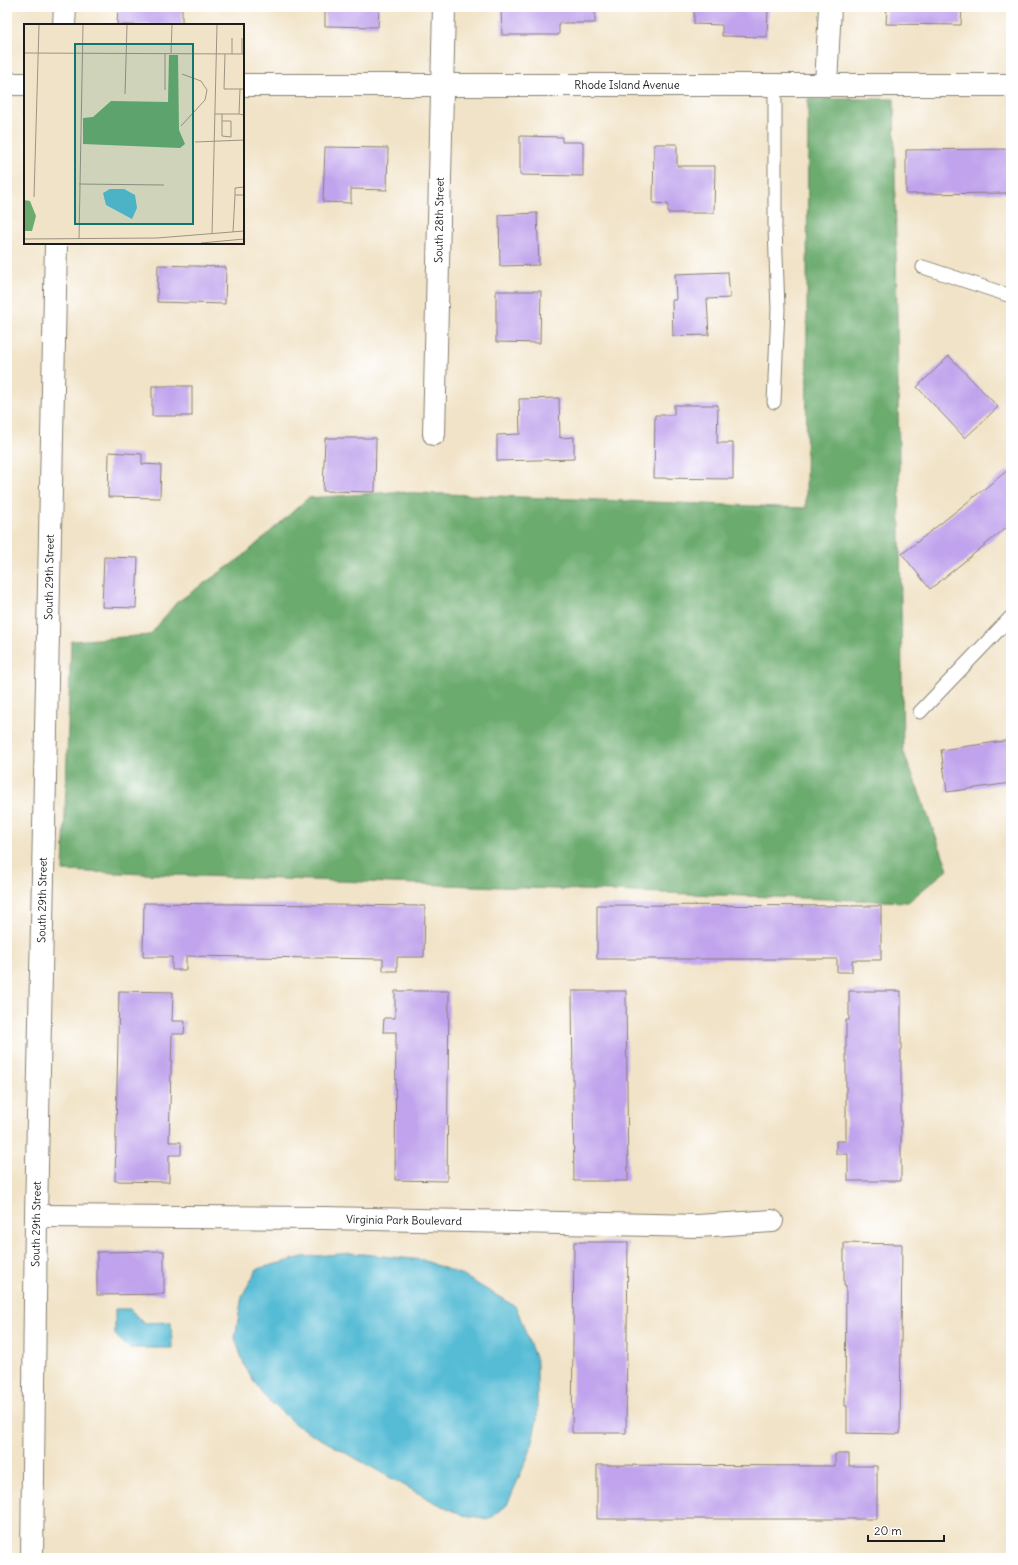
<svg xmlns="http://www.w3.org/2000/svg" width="1018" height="1565" font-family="Delius,sans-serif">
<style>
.forest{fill:#6cab6e;stroke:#446445}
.water{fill:#57bcd5;stroke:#3a6c78}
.building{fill:#c0a3ec}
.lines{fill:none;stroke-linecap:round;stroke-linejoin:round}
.service-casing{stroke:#868072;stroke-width:15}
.minor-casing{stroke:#868072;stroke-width:24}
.service{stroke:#fff;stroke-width:13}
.minor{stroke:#fff;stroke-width:22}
.labels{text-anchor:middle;stroke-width:4;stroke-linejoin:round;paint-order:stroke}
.street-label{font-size:11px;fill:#1c1c1c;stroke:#fff}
.inset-road{fill:none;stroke:#9c9383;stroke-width:1}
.view{fill:#0f766e;fill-opacity:0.15;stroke:#0f766e;stroke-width:2}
.inset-edge{fill:none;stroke:#1c1c1c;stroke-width:2}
</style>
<rect width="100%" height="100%" fill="#fff"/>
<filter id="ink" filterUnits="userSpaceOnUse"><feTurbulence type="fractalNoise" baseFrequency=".025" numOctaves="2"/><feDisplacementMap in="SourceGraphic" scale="8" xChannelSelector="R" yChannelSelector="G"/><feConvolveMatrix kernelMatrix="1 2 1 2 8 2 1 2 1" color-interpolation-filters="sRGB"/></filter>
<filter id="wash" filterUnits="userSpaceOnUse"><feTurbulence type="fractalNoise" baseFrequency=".012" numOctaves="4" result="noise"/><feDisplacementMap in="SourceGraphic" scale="16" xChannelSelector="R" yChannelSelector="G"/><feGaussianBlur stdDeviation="0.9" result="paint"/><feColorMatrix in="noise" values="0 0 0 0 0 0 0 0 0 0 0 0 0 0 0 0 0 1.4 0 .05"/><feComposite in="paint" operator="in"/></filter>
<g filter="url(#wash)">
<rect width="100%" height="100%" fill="#f1e3c7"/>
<!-- forest -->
<path class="forest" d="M808 99H894L903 750 948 869 908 902 63 871 71 641 150 635 176 603 242 557 308 498 393 492 806 508Z"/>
<!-- water -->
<g class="water">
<path d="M352 1253 423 1260 462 1275 516 1307 537 1363V1420L529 1454 507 1505 490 1519 463 1515 434 1502 296 1425 264 1396 245 1367 235 1338 242 1296 257 1269 303 1257Z"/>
<path d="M115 1309H130L143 1323 171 1322 172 1348H128L115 1335Z"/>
</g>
<g id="blocks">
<!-- building -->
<g class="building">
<path d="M118 7H182V25H117Z"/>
<path d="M325 7H379L378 27 325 26Z"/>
<path d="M501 7H595V23H559V35H502Z"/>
<path d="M694 7H768L767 37 722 36V25L694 24Z"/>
<path d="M887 7H962L961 25 886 24Z"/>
<path d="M520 136 562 137V142H583V176L520 175Z"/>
<path d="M654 144H677V166H715L714 213H668V204L653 203Z"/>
<path d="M325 147 388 148 387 190 351 189V203L323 202Z"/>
<path d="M1009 149 1010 193 906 194V150Z"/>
<path d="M537 213 539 265 500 266 499 215Z"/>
<path d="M158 265 226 267 225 304 157 302Z"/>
<path d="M728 272 730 298 707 299 709 335 673 336 672 300H676L675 274Z"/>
<path d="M496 291H541L540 343 496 342Z"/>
<path d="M949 356 998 407 965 438 917 387Z"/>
<rect x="152" y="386" width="40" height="30"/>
<path d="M559 398 560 438 574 437V459L497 461V435L520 434 519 399Z"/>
<path d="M674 405H718L717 443H733V479L654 478 655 415H674Z"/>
<path d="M325 438H376L375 492 323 491Z"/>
<path d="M109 452 142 454V464L161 465 160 498 108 497Z"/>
<path d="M1008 470 1011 474V524L930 589 902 554Z"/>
<path d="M104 557 138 558 136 608 102 607Z"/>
<path d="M1011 740V783L947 792 941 750Z"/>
<path d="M144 903 425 906 424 957H397V971H383V959L186 956V970H172V957H143Z"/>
<path d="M597 905 881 906V960H852V972H837V959H597Z"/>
<path d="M119 991 173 992 172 1021H185L184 1034H172L169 1142H181V1155H169V1182L115 1181Z"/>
<path d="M395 991H449L447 1181 395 1180 396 1032H383L384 1018H395Z"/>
<path d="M572 991H626L628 1181H574Z"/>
<path d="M849 991H901V1181H848V1154H836V1141H846V1020H849Z"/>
<path d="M574 1242H628L626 1433H572Z"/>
<path d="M844 1243 902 1244 900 1434 847 1433V1406H845L846 1285H844Z"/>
<path d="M164 1251V1294L97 1295V1252Z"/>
<path d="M835 1454H849V1466H877V1519H597V1465L835 1466Z"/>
</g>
</g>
</g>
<g filter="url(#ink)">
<use href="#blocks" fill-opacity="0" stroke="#868072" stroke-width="1"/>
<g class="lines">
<!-- service casing -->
<g class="service-casing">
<g id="service">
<path d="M923 267 1011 296"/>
<path d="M774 402 778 309 775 229V84"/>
<path d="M920 712 1011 617"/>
</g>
</g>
<!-- minor casing -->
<g class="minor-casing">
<g id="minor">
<path d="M64 25 65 7"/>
<path d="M7 84H25"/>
<path d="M826 84 830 7"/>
<path d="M243 85H1011"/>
<path d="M434 434 444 7"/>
<path d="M36 1216 323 1218 698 1226 772 1221"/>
<path d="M32 1558 36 1216 56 243"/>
</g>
</g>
<!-- service -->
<use href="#service" class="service"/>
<!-- minor -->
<use href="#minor" class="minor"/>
</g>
</g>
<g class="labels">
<!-- street labels -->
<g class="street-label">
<text x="627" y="89">Rhode Island Avenue</text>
<text transform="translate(439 220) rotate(-89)" y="4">South 28th Street</text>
<text transform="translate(49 577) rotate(-89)" y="4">South 29th Street</text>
<text transform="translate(42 900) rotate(-89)" y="4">South 29th Street</text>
<text transform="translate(404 1220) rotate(1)" y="4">Virginia Park Boulevard</text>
<text transform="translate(36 1224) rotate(-89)" y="4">South 29th Street</text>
</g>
</g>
<!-- overview -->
<g transform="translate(24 24)">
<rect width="220" height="220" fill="#f1e3c7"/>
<path d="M145 31H154L155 106 161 120 156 124 59 120V94L69 93 87 77 144 78ZM0 176 6 177 12 192 8 207H0Z" fill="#6cab6e"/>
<path d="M86 165H100L111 171 113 184 108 195 82 181 79 169Z" fill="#57bcd5"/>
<path class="inset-road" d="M0 29 220 30M147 29 148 1M201 30 200 65H220M208 30V14M218 30V14M216 65 215 90 220 91M141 66V29M101 70 103 1M191 90H215M198 97H207V113L198 112V90M157 102 181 76 183 66 177 57 158 50M171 118 220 116M55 160 140 161M220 163 211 164V171H220M10 173 15 1M209 208 211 171M188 210 193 1M0 215 133 214 220 207M55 215 59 1M177 219 220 215"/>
<path class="view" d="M51 20H169V200H51Z"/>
<rect width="220" height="220" class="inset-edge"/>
</g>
<!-- margin -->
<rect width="1018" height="1565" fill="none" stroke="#fff" stroke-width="24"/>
<!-- scale -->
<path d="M868 1535v6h76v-6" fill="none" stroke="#1c1c1c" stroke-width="2"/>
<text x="874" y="1535" font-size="12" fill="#1c1c1c" stroke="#ffffff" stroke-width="3" paint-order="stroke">20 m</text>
</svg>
